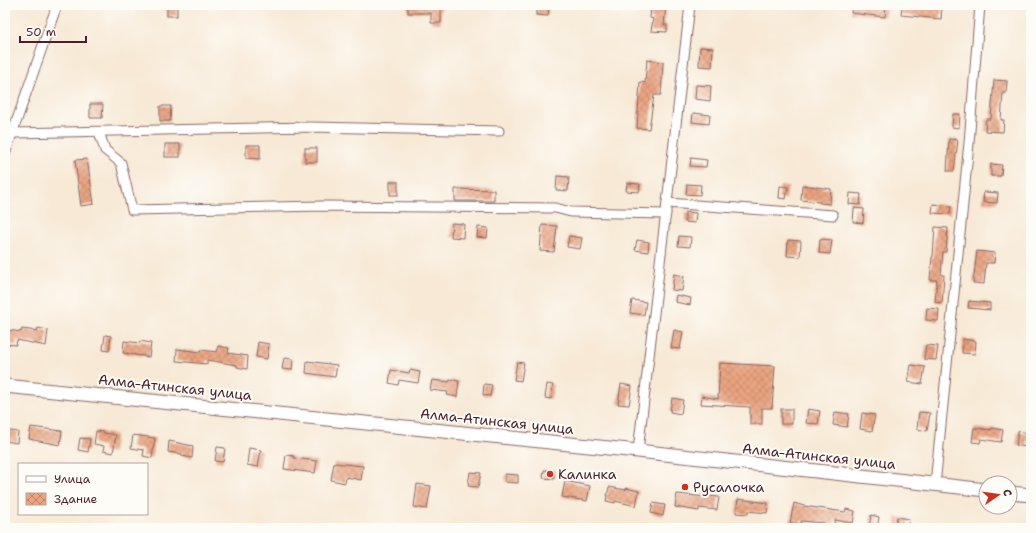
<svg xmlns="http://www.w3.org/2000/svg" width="1036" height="533" font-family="'Shantell Sans',sans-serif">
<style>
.building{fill:url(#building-cross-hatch)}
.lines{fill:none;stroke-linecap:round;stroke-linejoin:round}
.minor-casing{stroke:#876666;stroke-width:11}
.highway-casing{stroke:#876666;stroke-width:15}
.minor{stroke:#fff;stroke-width:9}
.highway{stroke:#fff;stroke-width:13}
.poi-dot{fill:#c8321e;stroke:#fdfcf7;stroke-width:1.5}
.labels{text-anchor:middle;stroke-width:4;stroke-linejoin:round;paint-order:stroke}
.street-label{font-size:14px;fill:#4a1f2b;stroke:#fdfcf7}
.poi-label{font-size:14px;fill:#4a1f2b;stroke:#fdfcf7;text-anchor:start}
</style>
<defs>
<pattern id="building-cross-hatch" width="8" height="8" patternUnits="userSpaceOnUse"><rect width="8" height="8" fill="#eaa480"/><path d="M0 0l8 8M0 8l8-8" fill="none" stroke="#c08569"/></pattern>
</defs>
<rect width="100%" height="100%" fill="#fdfcf7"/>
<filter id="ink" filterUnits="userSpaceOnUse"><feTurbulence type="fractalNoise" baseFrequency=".025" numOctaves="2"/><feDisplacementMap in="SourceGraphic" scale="8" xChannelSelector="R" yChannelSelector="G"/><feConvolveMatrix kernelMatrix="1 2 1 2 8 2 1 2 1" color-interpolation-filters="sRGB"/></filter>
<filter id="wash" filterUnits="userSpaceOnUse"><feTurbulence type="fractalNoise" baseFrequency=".012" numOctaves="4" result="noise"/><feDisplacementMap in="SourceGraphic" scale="16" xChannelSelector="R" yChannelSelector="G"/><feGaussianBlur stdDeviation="0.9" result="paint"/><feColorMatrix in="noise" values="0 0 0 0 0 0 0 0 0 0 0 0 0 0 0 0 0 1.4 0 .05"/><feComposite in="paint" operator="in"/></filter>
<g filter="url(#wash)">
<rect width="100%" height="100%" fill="#f7e9d5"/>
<g id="blocks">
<!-- building -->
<g class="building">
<rect x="167" y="5" width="10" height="11"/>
<path d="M408 5H441V23H431V13H408Z"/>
<path d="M537 5H549L548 16 536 15Z"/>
<path d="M651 5H666L664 25H667V32L651 31 653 19 650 18Z"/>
<path d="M852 5H886L885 17 851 13Z"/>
<path d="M902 5 942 7 941 19 901 15Z"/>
<path d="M700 47 713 48 712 67 699 66Z"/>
<path d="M647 60 663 62 661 95H654L649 129 637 128 640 82 645 83Z"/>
<path d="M994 80 1007 81 1006 93H1003L1001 120H1004L1003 132 985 131 986 119H991Z"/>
<path d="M696 85 711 86 710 101 695 99Z"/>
<path d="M90 104H103L102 118H90Z"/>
<path d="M160 106H171L170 121H160Z"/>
<path d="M693 113 710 115 709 124 692 122Z"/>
<path d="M953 114H960L959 128 952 127Z"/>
<path d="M949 139 958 140 954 171H947Z"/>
<rect x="165" y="144" width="15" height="13"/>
<path d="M246 145H260V159L246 158Z"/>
<rect x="305" y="148" width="12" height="14"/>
<path d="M691 158 707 160 706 167 690 166Z"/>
<path d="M87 159 94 204 81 206 75 160Z"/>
<path d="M991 164 1002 165 1001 176H991Z"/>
<path d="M557 176 569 177 568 191 556 190Z"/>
<rect x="390" y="182" width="8" height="13"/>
<path d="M627 183 640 184 639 192 626 191Z"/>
<path d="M687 184 701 185 700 195 686 194Z"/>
<path d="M802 185 831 189 830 204 820 203V202L801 200Z"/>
<path d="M780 186 788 187 786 199 779 198Z"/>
<path d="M455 189 494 190V201H455Z"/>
<path d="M984 192 998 193 997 203 983 202Z"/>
<path d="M850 193 861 194 860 205 849 204Z"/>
<path d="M933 204 951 206 950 214 932 213Z"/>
<path d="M854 208 864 209 863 223 853 222Z"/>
<path d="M685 212 696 213 695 223 685 222Z"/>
<path d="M452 223 464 224 463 238 451 237Z"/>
<path d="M542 225 557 226 554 252 540 251Z"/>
<path d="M478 227 488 228 487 238 477 237Z"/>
<path d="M935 227 948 228 946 252H943L941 275H944L942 303 935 302 937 280H930L932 257H933Z"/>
<path d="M569 236 582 238 580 249 567 247Z"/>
<path d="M679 236 691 237 690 247 678 246Z"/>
<path d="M820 239 832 240 830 254 819 253Z"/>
<path d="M637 240 649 242 648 252 635 250Z"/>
<path d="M788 240 801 241 800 257 787 256Z"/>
<path d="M977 251 995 253 994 263H986L984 284 973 283Z"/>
<path d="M674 274 684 276 682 291 672 290Z"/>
<path d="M676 295 691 298 690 305 675 302Z"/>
<path d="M632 300 646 302 644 315 630 313Z"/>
<path d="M969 301 990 303V310L968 308Z"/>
<path d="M927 308 939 309 938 321 926 320Z"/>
<path d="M38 328 48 330 46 346 17 340 16 345 6 344 8 330 21 332 22 329 37 331Z"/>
<path d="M674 330 683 332 680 349 671 348Z"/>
<path d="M105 335 111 336 109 351 103 350Z"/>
<path d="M963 339 976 341 975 354 962 353Z"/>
<path d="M124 341 140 343V341L151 343 149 357 123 353Z"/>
<path d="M258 342 269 344 267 359 256 357Z"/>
<path d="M926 345 938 346 936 360 924 359Z"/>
<path d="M218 346 229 348 228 353 248 356 247 369 237 367V365L207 360V364L176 361 177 349 200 352 201 350 217 352Z"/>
<path d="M284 358 293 359 292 370 282 369Z"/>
<path d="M307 361 337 365 335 377 306 373Z"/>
<path d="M517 362 524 363 521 381 514 380Z"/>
<path d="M720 363 775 366 772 408H762V424H750V407L701 404 702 396 718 399Z"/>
<path d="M911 365 925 367 922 384 908 382Z"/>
<path d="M391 370 409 373 410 370 420 372 418 383 399 380 398 385 389 383Z"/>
<path d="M432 380 449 382 450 380 459 381 457 397 447 395 448 392 430 390Z"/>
<path d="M484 384 492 385 490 396 483 395Z"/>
<path d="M547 384 553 385 551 399 545 398Z"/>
<path d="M621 384 632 386 629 405 618 404Z"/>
<path d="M672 398 683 400 681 414 670 412Z"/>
<rect x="781" y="409" width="11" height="15"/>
<path d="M808 409 820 411 818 424 806 423Z"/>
<path d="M835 412 849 414 847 427 833 425Z"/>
<path d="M919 412 930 413 927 431 917 429Z"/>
<path d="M862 413 875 415 872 431 860 429Z"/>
<path d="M31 427 62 431 60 445 29 439Z"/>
<path d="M974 428 991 430 992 428 1003 430 1001 442 981 439 980 443 972 442Z"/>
<path d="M5 430 18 432 17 443 5 441Z"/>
<path d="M96 431 104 432V433L116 435 113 453 103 451 104 446 94 444Z"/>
<path d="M1018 431 1028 433 1026 447 1016 445Z"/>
<path d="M133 435 155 438 152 458 143 456 144 450 131 448Z"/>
<path d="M80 438 90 439 88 452 78 450Z"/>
<path d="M169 441 193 446 192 458 182 456V454L168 452Z"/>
<path d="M217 447 225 448 223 462 215 461Z"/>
<path d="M249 448 261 450 258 467 247 465Z"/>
<path d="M286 455 294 456V458L317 461 315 473 284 469Z"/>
<path d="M334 463 363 466 361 480 346 477 345 483 331 480Z"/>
<path d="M544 470 554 471V479L543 478Z"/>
<path d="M470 472 481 473 478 487 468 486Z"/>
<path d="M505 474 518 475V483L505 482Z"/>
<path d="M565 481 590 486 587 501 562 497Z"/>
<path d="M417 484 431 486 427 509 414 507Z"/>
<path d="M609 487 626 490V488L639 491 636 506 615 501V503L606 501Z"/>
<path d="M677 494 707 497V496L719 497 717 510 699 508V511L675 507Z"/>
<path d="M738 499 768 503 767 513 748 511V514L736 513Z"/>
<path d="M653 503 665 505 663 516 651 513Z"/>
<path d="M794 503 804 506 845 512 846 509 855 511 853 523 835 520 834 528H823L824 523 801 521V524L790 523Z"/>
<path d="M871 515 879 517 877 528 869 527Z"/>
<path d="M897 517 909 519 907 528H895Z"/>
</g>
</g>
</g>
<g filter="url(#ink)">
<use href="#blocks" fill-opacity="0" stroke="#876666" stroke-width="1"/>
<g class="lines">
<!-- minor casing -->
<g class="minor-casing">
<g id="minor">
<path d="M99 132 105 150 121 163 132 210 322 206 555 208 571 212 666 214"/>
<path d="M13 133 311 127 499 131"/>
<path d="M5 154 57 5"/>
<path d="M667 203 833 215"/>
<path d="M638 451 690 5"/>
<path d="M935 485 969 143 980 5"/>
</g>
</g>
<!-- highway casing -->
<g class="highway-casing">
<g id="highway">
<path d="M5 386 638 451 986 490"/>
<path d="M1010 493 1031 495"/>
</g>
</g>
<!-- minor -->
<use href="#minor" class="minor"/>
<!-- highway -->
<use href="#highway" class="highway"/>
</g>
</g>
<!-- markers -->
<g class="poi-dot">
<circle cx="550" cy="474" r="4"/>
<circle cx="685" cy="487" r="4"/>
</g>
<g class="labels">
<!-- street labels -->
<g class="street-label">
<text transform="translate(175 387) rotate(6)" y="5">Алма-Атинская улица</text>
<text transform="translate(497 421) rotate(6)" y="5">Алма-Атинская улица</text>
<text transform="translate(819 456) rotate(6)" y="5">Алма-Атинская улица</text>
</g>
<!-- poi labels -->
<g class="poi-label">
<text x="558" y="479">Калинка</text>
<text x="693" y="492">Русалочка</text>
</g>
</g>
<!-- margin -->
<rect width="1036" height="533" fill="none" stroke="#fdfcf7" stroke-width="20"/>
<!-- legend -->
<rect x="18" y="463" width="130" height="52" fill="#fdfcf7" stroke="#b5a4a5"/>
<rect x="26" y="476" width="20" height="6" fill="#ffffff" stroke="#b5a4a5"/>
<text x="54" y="483" font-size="12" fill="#4a1f2b">Улица</text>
<rect x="26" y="493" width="20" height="12" fill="url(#building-cross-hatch)" stroke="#b5a4a5"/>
<text x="54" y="503" font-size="12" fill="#4a1f2b">Здание</text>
<!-- north arrow -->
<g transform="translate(998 495) rotate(77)"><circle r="19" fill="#fdfcf7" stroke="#b5a4a5"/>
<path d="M0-3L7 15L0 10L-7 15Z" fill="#c8321e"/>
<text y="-6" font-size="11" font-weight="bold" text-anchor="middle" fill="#4a1f2b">С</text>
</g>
<!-- scale -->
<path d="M20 36v6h66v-6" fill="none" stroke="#4a1f2b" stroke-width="2"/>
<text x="26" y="36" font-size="12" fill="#4a1f2b" stroke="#fdfcf7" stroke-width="3" paint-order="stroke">50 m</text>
</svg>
